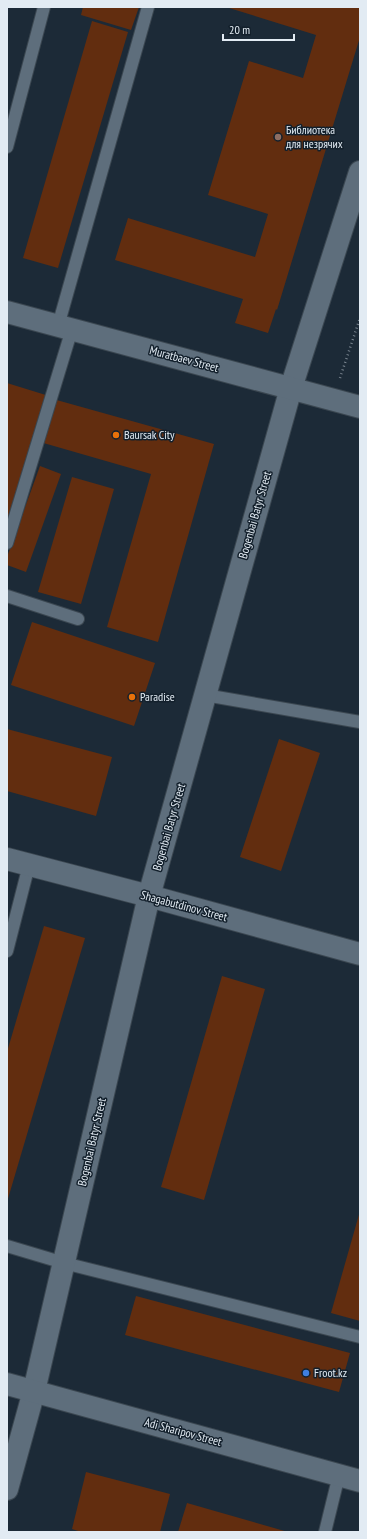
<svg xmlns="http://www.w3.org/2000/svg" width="367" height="1539" font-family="'PT Sans Narrow',sans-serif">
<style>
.building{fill:#622d0f}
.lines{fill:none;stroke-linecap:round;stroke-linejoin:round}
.service-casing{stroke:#3b4751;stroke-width:14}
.minor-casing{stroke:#3b4751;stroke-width:24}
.tertiary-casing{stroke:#3b4751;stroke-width:24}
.path{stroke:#78838e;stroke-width:2.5;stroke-dasharray:1 3;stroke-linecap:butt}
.service{stroke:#5e6e7c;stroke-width:12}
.minor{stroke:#5e6e7c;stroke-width:22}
.tertiary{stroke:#5e6e7c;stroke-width:22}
.education-dot{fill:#8d6e63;stroke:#13202c;stroke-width:1.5}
.food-dot{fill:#e8710a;stroke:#13202c;stroke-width:1.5}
.shop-dot{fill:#3f7fe0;stroke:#13202c;stroke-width:1.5}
.labels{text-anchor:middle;stroke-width:3;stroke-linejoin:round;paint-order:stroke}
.poi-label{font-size:12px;fill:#e2ebf3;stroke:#13202c;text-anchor:start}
.street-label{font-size:12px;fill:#e2ebf3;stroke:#13202c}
</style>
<rect width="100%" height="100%" fill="#1c2a37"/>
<!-- building -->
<g class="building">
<path d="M83 7H139L131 30 81 15Z"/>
<path d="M226 7H360V37L277 310 276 309 268 333 235 323 243 299 115 260 128 218 255 257 268 214 208 195 249 61 303 78 316 35Z"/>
<path d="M92 21 128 32 58 268 23 258Z"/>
<path d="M7 383 49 396 7 532Z"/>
<path d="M53 399 214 444 158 642 107 627 151 474 40 442Z"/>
<path d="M40 466 61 474 26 572 7 565V557Z"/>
<path d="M72 477 114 489 81 604 38 592Z"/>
<path d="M32 622 155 663 134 726 11 685Z"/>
<path d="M7 729 112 757 96 816 7 791Z"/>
<path d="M279 739 320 753 281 871 240 857Z"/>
<path d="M44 926 85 938 7 1202V1052Z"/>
<path d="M222 976 265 989 204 1200 161 1187Z"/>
<path d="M360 1211V1321L331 1313Z"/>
<path d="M136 1296 350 1353 339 1392 125 1335Z"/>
<path d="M86 1472 170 1494 160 1532H81L72 1529Z"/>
<path d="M187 1503 288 1532H178Z"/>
</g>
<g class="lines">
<!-- service casing -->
<g class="service-casing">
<g id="service">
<path d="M7 147 44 7"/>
<path d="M58 326 148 7"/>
<path d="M7 543 72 329"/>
<path d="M7 596 78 619"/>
<path d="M205 695 360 722"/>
<path d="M7 951 29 865"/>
<path d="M7 1246 64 1263 360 1337"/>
<path d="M325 1532 339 1475"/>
</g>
</g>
<!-- minor casing -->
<g class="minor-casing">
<g id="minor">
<path d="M7 859 149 896 360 954"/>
<path d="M7 1489 34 1391 149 896 291 388 360 172"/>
</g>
</g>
<!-- tertiary casing -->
<g class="tertiary-casing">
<g id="tertiary">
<path d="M7 312 360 407"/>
<path d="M7 1384 360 1481"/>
</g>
</g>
<!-- path -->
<path class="path" d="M340 378 360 318"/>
<!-- service -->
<use href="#service" class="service"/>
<!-- minor -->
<use href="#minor" class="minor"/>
<!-- tertiary -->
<use href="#tertiary" class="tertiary"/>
</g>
<!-- markers -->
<circle class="education-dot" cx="278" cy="137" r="4"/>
<g class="food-dot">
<circle cx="116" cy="435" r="4"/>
<circle cx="132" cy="697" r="4"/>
</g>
<circle class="shop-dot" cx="306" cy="1373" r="4"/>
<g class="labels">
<!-- poi labels -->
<g class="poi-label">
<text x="286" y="134">Библиотека<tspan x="286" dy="14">для незрячих</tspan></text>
<text x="124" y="439">Baursak City</text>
<text x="140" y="701">Paradise</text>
<text x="314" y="1377">Froot.kz</text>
</g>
<!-- street labels -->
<g class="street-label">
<text transform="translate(184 359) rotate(15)" y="4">Muratbaev Street</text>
<text transform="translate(255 515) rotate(-74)" y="4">Bogenbai Batyr Street</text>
<text transform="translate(169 827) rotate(-74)" y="4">Bogenbai Batyr Street</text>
<text transform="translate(184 906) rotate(15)" y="4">Shagabutdinov Street</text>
<text transform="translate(92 1142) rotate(-77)" y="4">Bogenbai Batyr Street</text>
<text transform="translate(183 1432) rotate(15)" y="4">Adi Sharipov Street</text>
</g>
</g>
<!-- border -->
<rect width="367" height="1539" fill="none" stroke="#e2ebf3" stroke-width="16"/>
<!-- scale -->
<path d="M223 34v6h71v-6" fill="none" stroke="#e2ebf3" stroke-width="2"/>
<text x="229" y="34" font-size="12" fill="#e2ebf3" stroke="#13202c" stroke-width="3" paint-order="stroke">20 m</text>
</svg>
